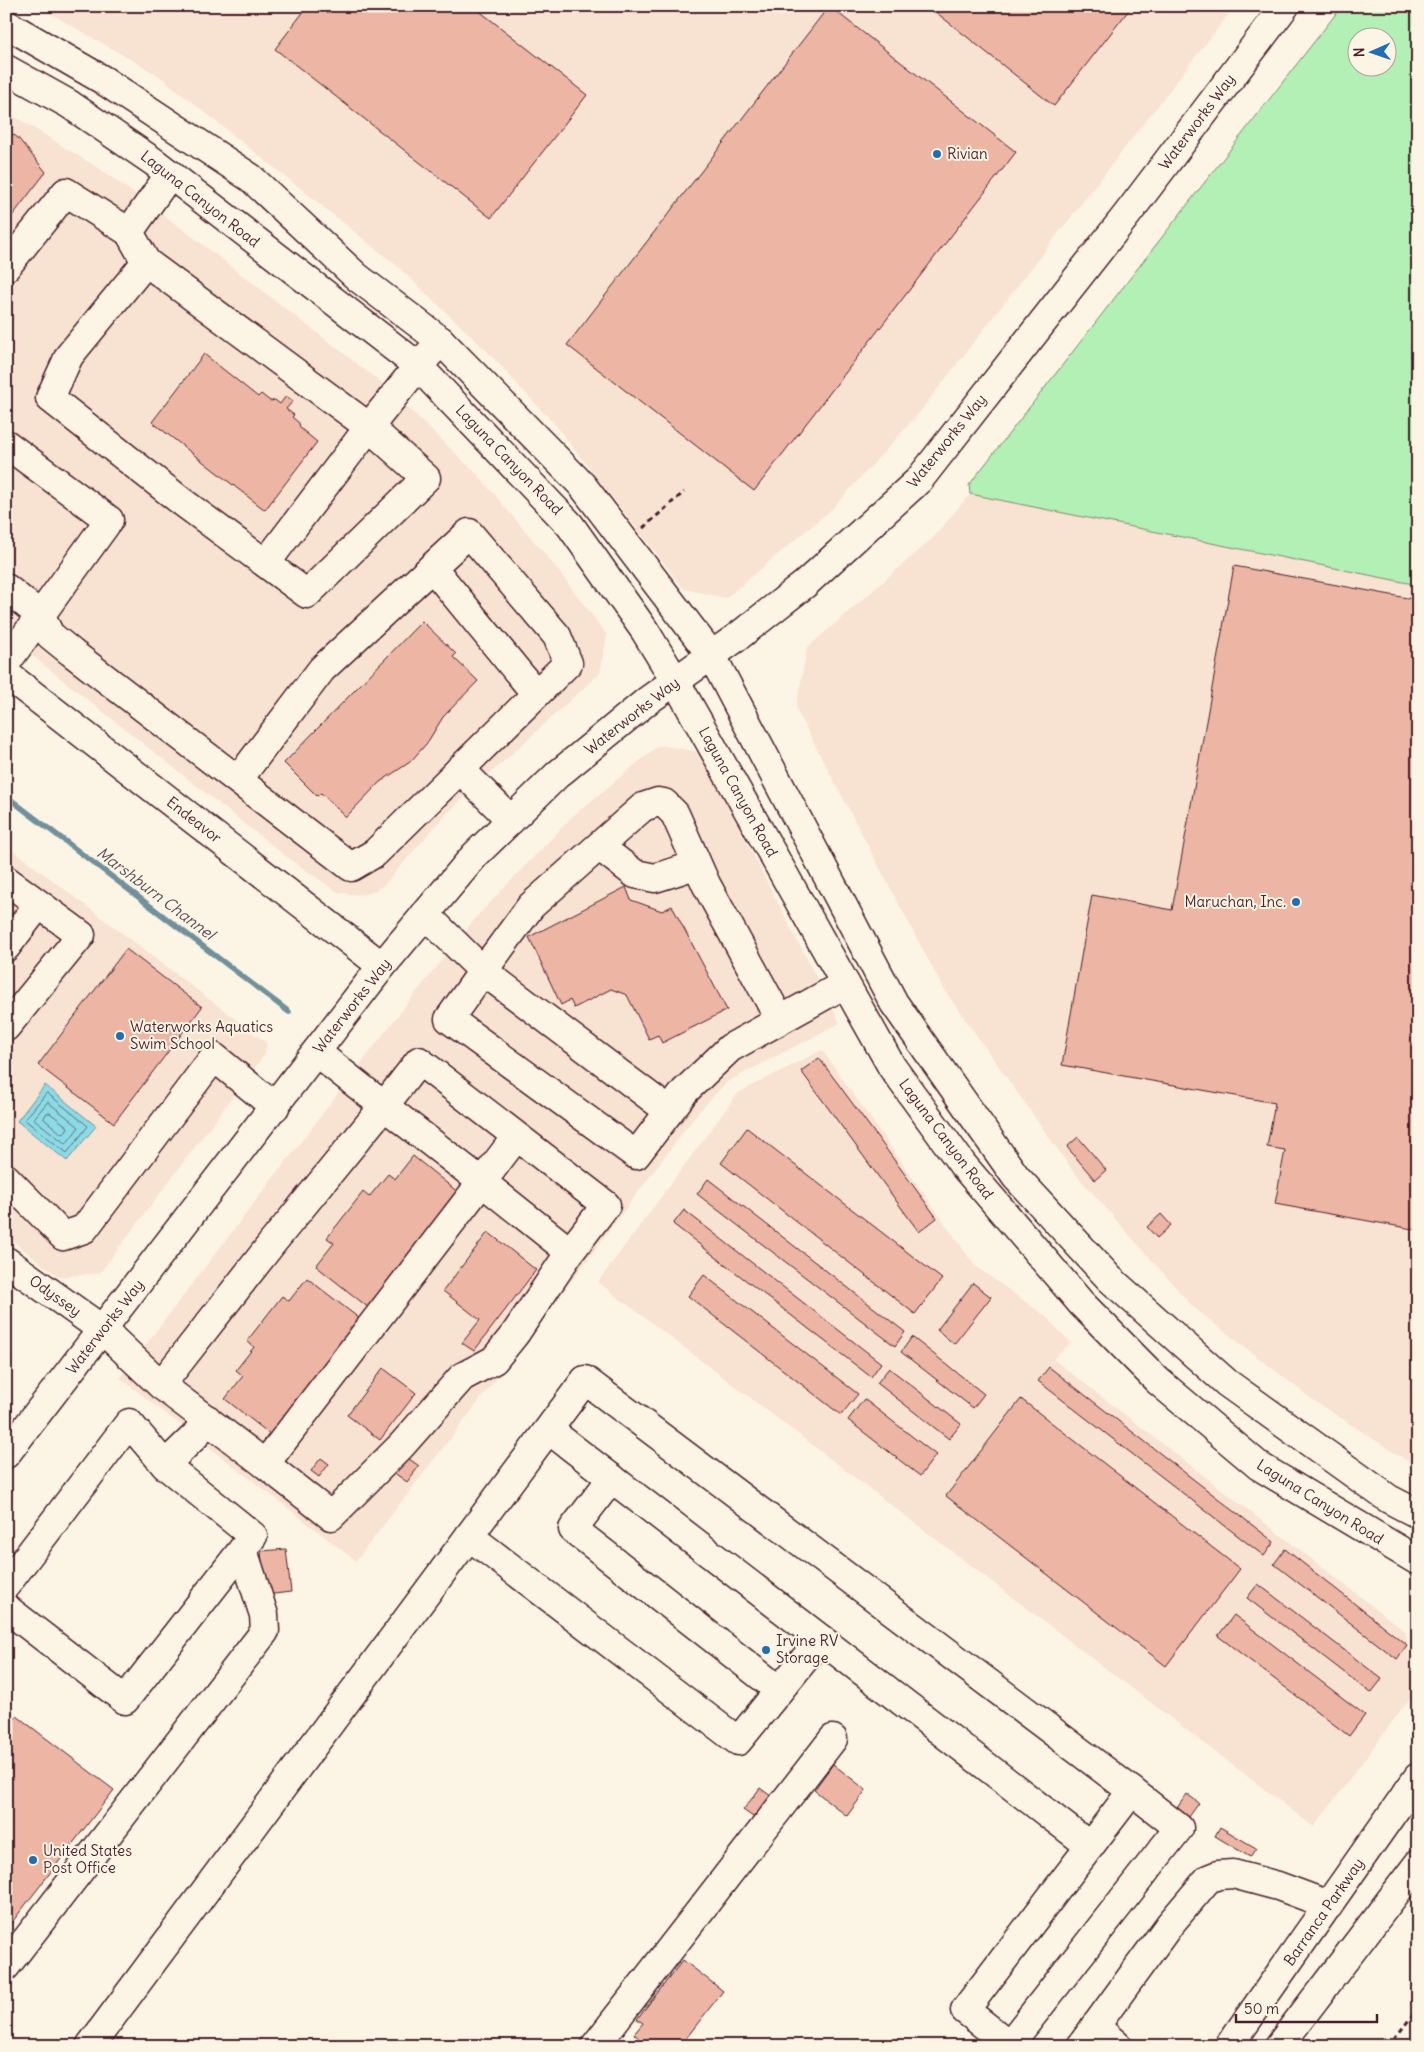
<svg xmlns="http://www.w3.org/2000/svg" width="1424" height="2052" font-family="Delius,sans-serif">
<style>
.built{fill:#f8e2d2}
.green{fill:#b3f0b5;stroke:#7e8870;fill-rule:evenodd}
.water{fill:#8bdbe6;stroke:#71909b}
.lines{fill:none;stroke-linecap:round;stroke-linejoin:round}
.shore{stroke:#646a76;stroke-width:1}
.stream{stroke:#71909b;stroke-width:5.5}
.building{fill:#edb5a4;stroke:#4a1f2b}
.minor-casing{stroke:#4a1f2b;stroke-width:31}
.major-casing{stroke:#4a1f2b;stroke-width:31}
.path{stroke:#4a1f2b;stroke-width:3;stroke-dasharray:5 4;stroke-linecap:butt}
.minor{stroke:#fcf5e5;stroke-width:28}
.major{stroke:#fcf5e5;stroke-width:28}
.poi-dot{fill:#1f6fb2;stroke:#fcf5e5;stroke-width:2}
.labels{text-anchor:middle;stroke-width:4;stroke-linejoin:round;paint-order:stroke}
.street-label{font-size:15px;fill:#4a1f2b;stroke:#fcf5e5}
.poi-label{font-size:15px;fill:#4a1f2b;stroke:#fcf5e5;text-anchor:start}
.water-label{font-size:16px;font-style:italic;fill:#5a4e5a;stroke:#fcf5e5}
</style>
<rect width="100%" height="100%" fill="#fcf5e5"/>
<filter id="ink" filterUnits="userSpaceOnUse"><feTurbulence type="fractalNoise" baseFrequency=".02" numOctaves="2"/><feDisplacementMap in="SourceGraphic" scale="10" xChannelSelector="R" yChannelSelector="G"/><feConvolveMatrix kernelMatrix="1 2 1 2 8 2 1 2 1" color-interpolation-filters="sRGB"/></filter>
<g filter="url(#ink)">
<!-- built -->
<g class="built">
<path d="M37 6H1235L915 418 832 509 726 598 684 589 558 428 485 349 396 265 158 75Z"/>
<path d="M6 111 106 173 180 227 382 383 477 474 554 565 607 635 600 673 445 815 385 884 375 891 362 895 339 893 288 858 6 635Z"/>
<path d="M970 494 1418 585V1468L1313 1400 1193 1307 1073 1171 943 988 796 709 807 648 933 538Z"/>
<path d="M659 745 700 752 840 1023 727 1082 696 1115 563 1292 356 1561 120 1378 402 1010 478 915 573 816Z"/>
<path d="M6 845 267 1043 265 1054 100 1273 59 1277 6 1236Z"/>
<path d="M822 1050 975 1266 1044 1315 1071 1343 1053 1359 1406 1632 1413 1694 1314 1827 598 1282 738 1093Z"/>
</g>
<!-- green -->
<path class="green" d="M1342 6H1418V585L970 494 969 485ZM1356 38H1386V68H1356Z"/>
<!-- water -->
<path class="water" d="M45 1085 96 1126 67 1161 17 1121Z"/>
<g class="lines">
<!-- shore -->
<g class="shore">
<path d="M47 1093 88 1126 67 1153 25 1120Z"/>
<path d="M48 1102 79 1127 66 1144 34 1119Z"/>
<path d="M47 1113H50L68 1127 65 1133 62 1134 44 1119Z"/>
</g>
<!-- stream -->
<path class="stream" d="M6 796 289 1012"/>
</g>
<!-- building -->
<g class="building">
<path d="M308 6H473L587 95 491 218 275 49Z"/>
<path d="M829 6 1016 152 754 491 567 345Z"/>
<path d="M928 6H1132L1054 106Z"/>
<path d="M6 129 18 138 46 172 6 224Z"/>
<path d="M204 354 258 397 261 394 270 401 275 400 280 404 286 396 293 401 286 409 294 415 292 417 299 423 300 428 317 442 265 510 152 422Z"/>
<path d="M1234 566 1418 600V1230L1275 1204 1285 1150 1267 1147 1275 1103 1062 1065 1092 895 1172 910Z"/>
<path d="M422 621 456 654 453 657 478 681 443 717 427 743 410 762 380 782 346 817 321 793 317 796 284 763Z"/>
<path d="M626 887 631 900 662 911 672 906 727 1010 662 1043 658 1035 649 1039 627 995 611 989 574 1008 570 1000 561 1005 529 937Z"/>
<path d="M126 949 202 1007 114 1123 38 1065Z"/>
<path d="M819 1058 937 1218 919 1232 801 1071Z"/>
<path d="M747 1128 942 1279 915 1314 721 1163Z"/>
<path d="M1078 1137 1106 1170 1095 1180 1067 1147Z"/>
<path d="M413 1156 459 1193 369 1308 316 1266 334 1243 327 1238 363 1192 369 1197 388 1174 395 1179Z"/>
<path d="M708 1179 905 1332 895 1346 697 1194Z"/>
<path d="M684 1210 881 1363 871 1377 673 1224Z"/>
<path d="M1161 1214 1171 1225 1157 1238 1147 1227Z"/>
<path d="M488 1232 536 1270 474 1351 462 1343 480 1320 443 1291Z"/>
<path d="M704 1275 858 1394 841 1415 688 1296Z"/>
<path d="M307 1278 360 1319 271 1435 225 1399 243 1376 236 1370 254 1347 247 1341 282 1296 289 1301Z"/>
<path d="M973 1283 991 1297 954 1344 937 1330Z"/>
<path d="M912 1337 984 1394 973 1408 901 1352Z"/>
<path d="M1049 1367 1274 1542 1264 1556 1038 1381Z"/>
<path d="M383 1368 416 1393 380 1440 347 1415Z"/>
<path d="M889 1368 961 1424 949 1439 877 1383Z"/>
<path d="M864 1399 936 1455 920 1476 848 1420Z"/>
<path d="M1021 1399 1240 1569 1166 1666 946 1496Z"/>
<path d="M405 1456 419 1466 407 1482 393 1472Z"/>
<path d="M321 1458 329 1464 319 1477 311 1471Z"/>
<path d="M286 1549 291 1592 265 1595 261 1551Z"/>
<path d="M1285 1549 1407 1645 1397 1659 1274 1564Z"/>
<path d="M1258 1584 1382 1679 1371 1693 1247 1598Z"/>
<path d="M1234 1615 1365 1715 1349 1736 1218 1636Z"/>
<path d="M17 1716 114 1790 6 1930V1725L9 1727Z"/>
<path d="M833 1764 866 1790 847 1816 814 1790Z"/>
<path d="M760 1788 772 1797 756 1819 743 1810Z"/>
<path d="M1187 1794 1199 1803 1186 1821 1174 1812Z"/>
<path d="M1220 1827 1256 1848 1250 1857 1215 1836Z"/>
<path d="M683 1960 723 1991 680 2046H648L634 2034 643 2023 637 2019Z"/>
</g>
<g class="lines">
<!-- minor casing -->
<g class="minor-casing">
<g id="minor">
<path d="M170 174 129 232 146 262 69 356 50 398 181 501 307 594 426 478 369 427 418 366 441 341"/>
<path d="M146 262 369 427 266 563"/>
<path d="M6 267 66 192 129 232"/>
<path d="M6 444 109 520 6 663"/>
<path d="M432 567 536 694"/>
<path d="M6 588 40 615 50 635 71 652 351 867 375 853 568 663 557 636 469 533 322 669 238 780"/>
<path d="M6 674 382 966"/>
<path d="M460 769 511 820"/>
<path d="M600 847 635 874 655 878 696 865"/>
<path d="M6 880 81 935 6 1027"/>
<path d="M425 914 483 971 449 1019 636 1155 685 1091 730 1048 845 984"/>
<path d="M6 947 38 905"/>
<path d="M669 1111 483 971 531 906 643 807 658 802 664 803 675 814 706 884 780 1020"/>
<path d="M6 1178 63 1236 84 1229 214 1057 275 1107"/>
<path d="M6 1261 103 1330 161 1385 273 1242 384 1106 316 1052"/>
<path d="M161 1385 265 1464 482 1182 384 1106 419 1061 606 1205 570 1252 482 1182 516 1137"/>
<path d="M549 1430 1090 1846"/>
<path d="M6 1454 382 966 475 855 557 775 647 701 736 638 805 584 919 480 1129 212 1285 6"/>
<path d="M265 1464 331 1516 401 1446 462 1377 494 1360 515 1334 570 1252"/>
<path d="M165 1465 195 1436 207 1419"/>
<path d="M612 1478 573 1529 779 1690"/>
<path d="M469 1536 738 1741 821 1639"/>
<path d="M6 1585 129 1423 165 1465 253 1536 125 1700 6 1608"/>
<path d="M6 1966 265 1631 264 1615 243 1550"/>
<path d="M1095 2026 1118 2046"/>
<path d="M1009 2045 1179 1828 1132 1791"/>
<path d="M90 2046 585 1380 1132 1791 965 2010 1011 2046"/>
<path d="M595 2046 833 1739"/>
<path d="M1081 2046 1170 1924 1208 1879 1218 1875 1233 1874 1278 1886 1329 1905"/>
</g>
</g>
<!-- major casing -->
<g class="major-casing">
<g id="major">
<path d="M6 24 103 80 251 178 357 277 441 341 582 485 712 656 894 1003 1016 1177 1110 1279 1227 1383 1389 1499 1418 1514"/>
<path d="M6 69 69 104 154 162 418 366 570 525 645 631 676 682 892 1067 963 1165 1081 1303 1158 1381 1259 1466 1418 1561"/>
<path d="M1229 2046 1418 1777"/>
<path d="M1279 2046 1418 1864"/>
</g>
</g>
<!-- path -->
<g class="path">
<path d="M643 528 684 492"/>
<path d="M1389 2046 1418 2008"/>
</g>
<!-- minor -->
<use href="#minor" class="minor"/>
<!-- major -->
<use href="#major" class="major"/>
</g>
</g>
<!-- markers -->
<g class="poi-dot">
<circle cx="937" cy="154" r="5"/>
<circle cx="1296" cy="902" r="5"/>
<circle cx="120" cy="1036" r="5"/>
<circle cx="766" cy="1650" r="5"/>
<circle cx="33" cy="1860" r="5"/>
</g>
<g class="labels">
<!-- street labels -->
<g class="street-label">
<text transform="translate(1197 122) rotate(-53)" y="5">Waterworks Way</text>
<text transform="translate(200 199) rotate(38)" y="5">Laguna Canyon Road</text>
<text transform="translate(947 441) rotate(-51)" y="5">Waterworks Way</text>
<text transform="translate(509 460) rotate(46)" y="5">Laguna Canyon Road</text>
<text transform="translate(632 716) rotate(-38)" y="5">Waterworks Way</text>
<text transform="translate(738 792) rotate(61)" y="5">Laguna Canyon Road</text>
<text transform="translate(194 820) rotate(38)" y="5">Endeavor</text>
<text transform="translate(352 1006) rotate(-52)" y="5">Waterworks Way</text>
<text transform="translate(946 1139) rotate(53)" y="5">Laguna Canyon Road</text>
<text transform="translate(55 1296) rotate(35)" y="5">Odyssey</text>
<text transform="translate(105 1327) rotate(-52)" y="5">Waterworks Way</text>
<text transform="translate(1320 1502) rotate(32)" y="5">Laguna Canyon Road</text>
<text transform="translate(1324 1912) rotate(-55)" y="5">Barranca Parkway</text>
</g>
<!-- poi labels -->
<g class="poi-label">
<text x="947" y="159">Rivian</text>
<text x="1286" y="907" text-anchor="end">Maruchan, Inc.</text>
<text x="130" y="1032">Waterworks Aquatics<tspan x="130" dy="17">Swim School</tspan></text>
<text x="776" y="1646">Irvine RV<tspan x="776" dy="17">Storage</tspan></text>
<text x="43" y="1856">United States<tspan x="43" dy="17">Post Office</tspan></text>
</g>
<!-- water labels -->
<g class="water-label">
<text transform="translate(156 893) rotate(37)" y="6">Marshburn Channel</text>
</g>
</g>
<!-- margin -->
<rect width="1424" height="2052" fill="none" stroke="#fcf5e5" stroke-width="25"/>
<rect x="12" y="12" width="1399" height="2027" fill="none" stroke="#4a1f2b" stroke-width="2" filter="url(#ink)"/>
<!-- north arrow -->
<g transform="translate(1372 52) rotate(268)"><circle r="24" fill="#fcf5e5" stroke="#b59f9b"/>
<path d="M0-4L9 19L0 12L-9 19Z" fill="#1f6fb2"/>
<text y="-8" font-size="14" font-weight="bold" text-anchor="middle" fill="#4a1f2b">N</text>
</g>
<!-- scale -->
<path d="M1236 2014v8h141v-8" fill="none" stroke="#4a1f2b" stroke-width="2.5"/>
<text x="1244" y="2014" font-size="15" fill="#4a1f2b" stroke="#fcf5e5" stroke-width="4" paint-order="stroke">50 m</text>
</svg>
